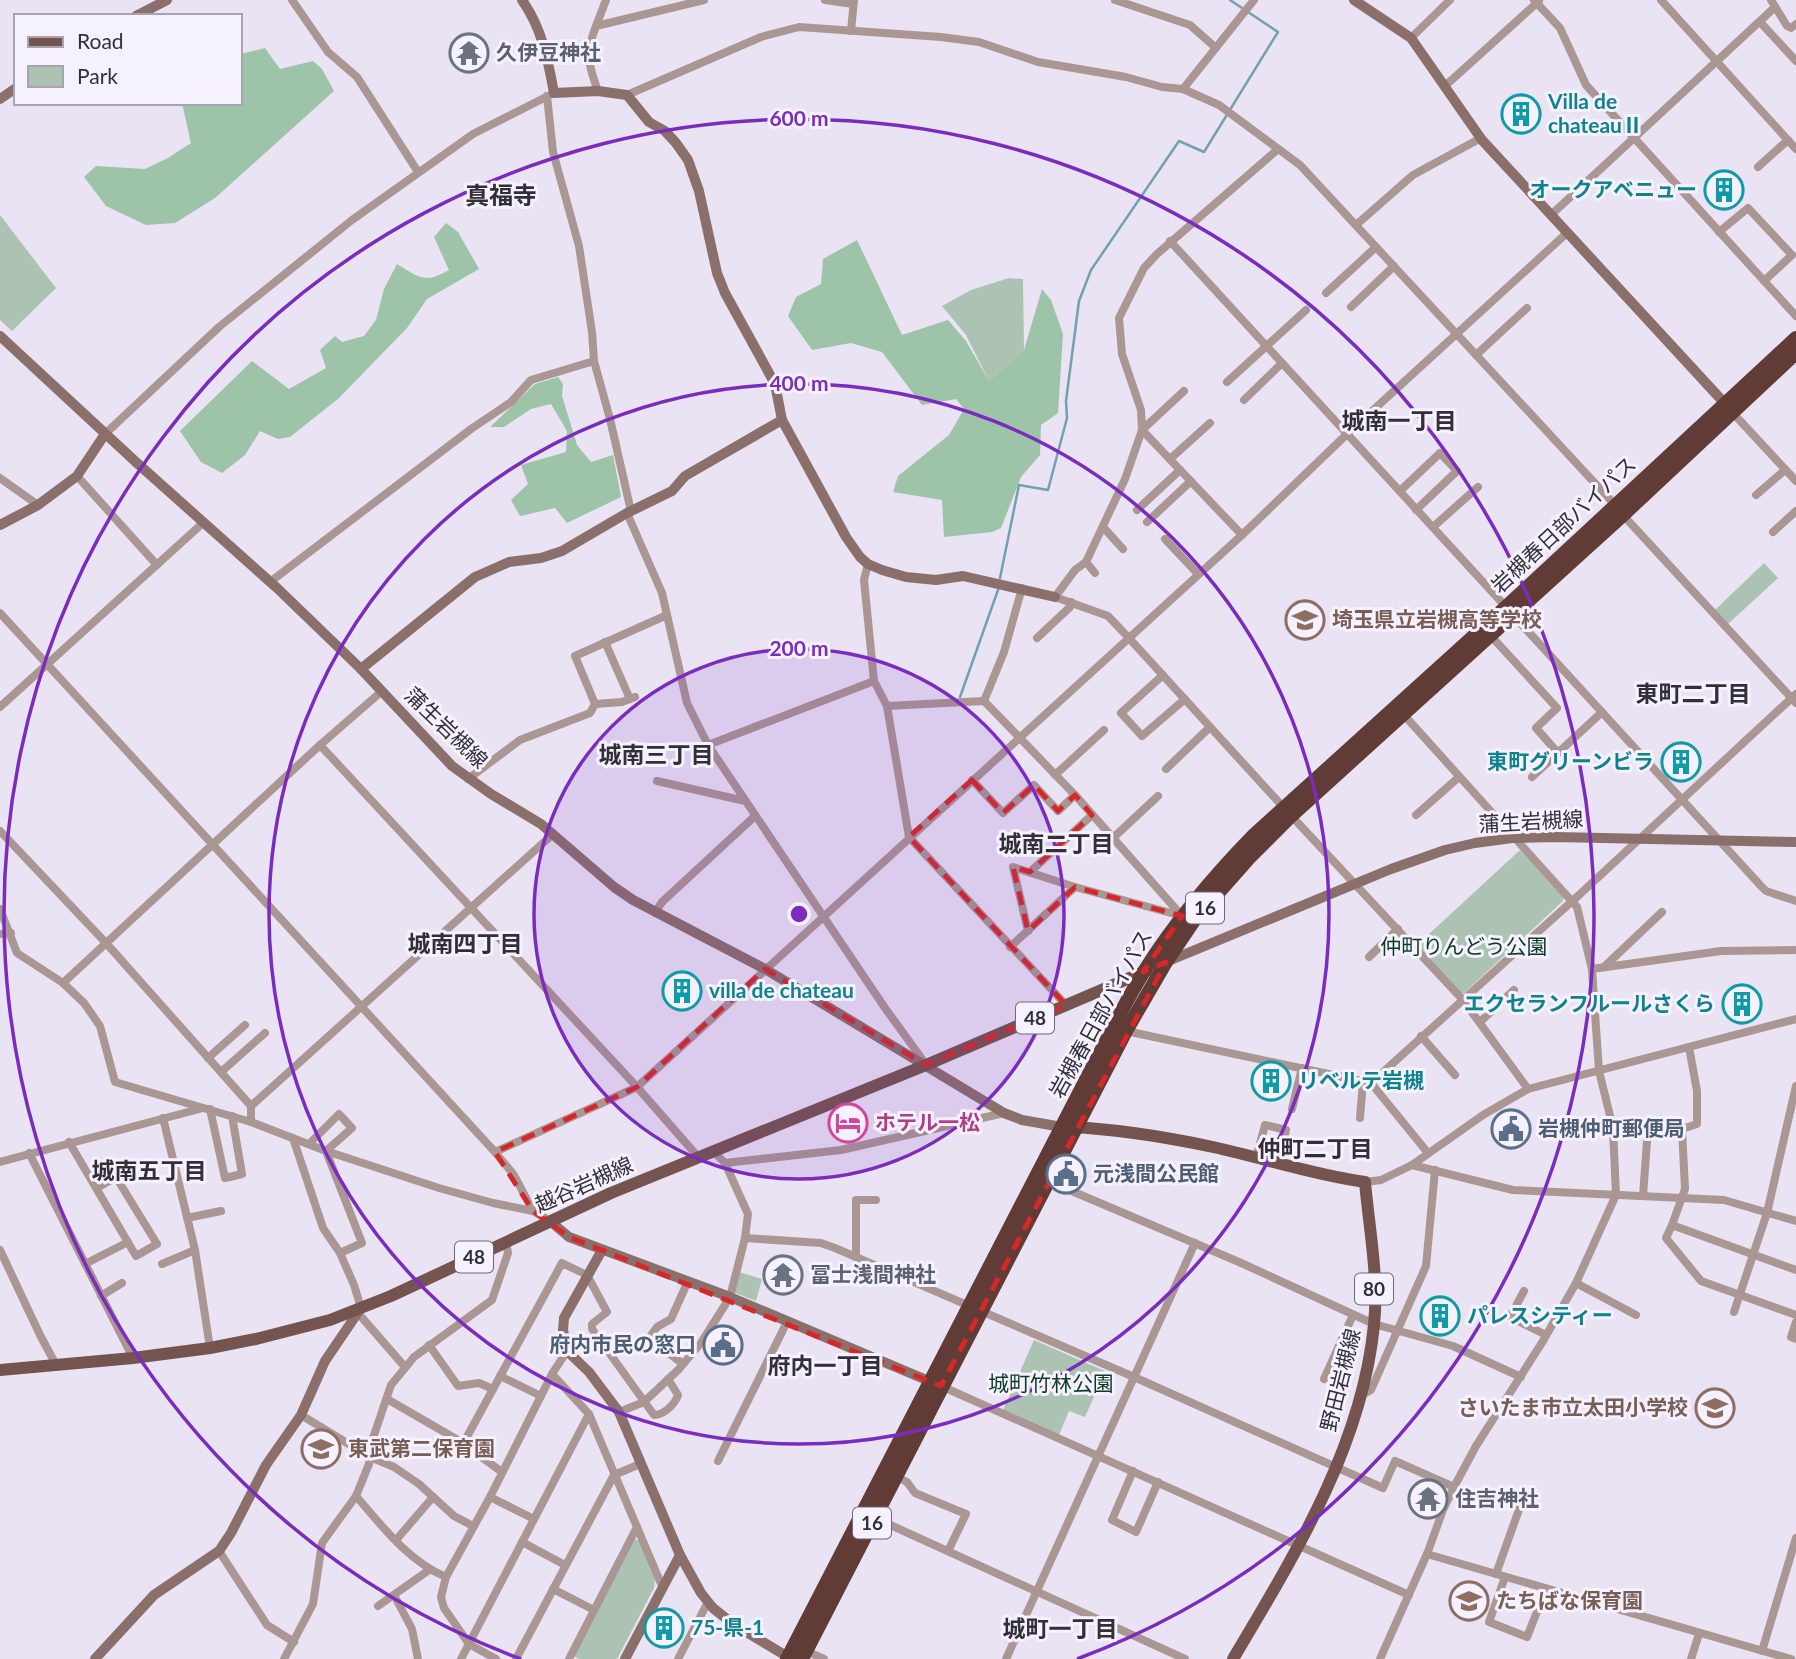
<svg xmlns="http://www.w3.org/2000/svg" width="1796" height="1659" font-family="Lato,'Noto Sans JP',sans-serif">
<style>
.green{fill:#acc3b3}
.forest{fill:#9dc3a9}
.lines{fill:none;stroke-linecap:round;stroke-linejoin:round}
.stream{stroke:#73a1af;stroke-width:2.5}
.street{stroke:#aa9693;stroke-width:8}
.secondary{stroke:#8b6f6b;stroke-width:10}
.primary{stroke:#75544f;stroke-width:12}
.highway{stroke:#613c37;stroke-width:14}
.marked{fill:none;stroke:#d62828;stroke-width:5;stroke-dasharray:14 9;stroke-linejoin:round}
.ring{fill:none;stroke:#7b2cbf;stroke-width:3.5}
.labels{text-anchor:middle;stroke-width:6;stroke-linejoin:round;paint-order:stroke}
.shield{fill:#f6f1ff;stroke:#6d6972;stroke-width:2}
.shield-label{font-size:19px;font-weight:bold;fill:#322f36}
.worship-label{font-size:21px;font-weight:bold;fill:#5b616d;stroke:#f6f1ff;text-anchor:start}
.culture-label{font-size:21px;font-weight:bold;fill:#0d838f;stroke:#f6f1ff;text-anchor:start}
.street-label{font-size:21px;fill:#322f36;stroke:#f6f1ff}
.education-label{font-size:21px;font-weight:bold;fill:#785e54;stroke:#f6f1ff;text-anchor:start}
.park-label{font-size:21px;fill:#0d3b22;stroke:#f6f1ff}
.hotel-label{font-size:21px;font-weight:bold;fill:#b23c85;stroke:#f6f1ff;text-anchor:start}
.service-label{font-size:21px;font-weight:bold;fill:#4e5e75;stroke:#f6f1ff;text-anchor:start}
.neighbourhood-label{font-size:23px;font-weight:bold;fill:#322f36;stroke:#f6f1ff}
.quarter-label{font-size:24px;font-weight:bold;fill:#322f36;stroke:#f6f1ff}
.centre{fill:#7b2cbf;stroke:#f6f1ff;stroke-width:3.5}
.ring-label{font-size:21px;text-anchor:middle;font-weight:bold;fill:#7b2cbf;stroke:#f6f1ff;stroke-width:6;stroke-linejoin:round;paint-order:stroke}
</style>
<rect width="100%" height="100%" fill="#e9e3f4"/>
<!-- green -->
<g class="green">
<path d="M0 215 56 288 12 331 0 320Z"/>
<path d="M1009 278 1023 279 1024 350 989 381 966 335 942 306 971 290Z"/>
<path d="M1764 563 1778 578 1728 624 1715 610Z"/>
<path d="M1520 850 1563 897V901L1464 993H1460L1416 946Z"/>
<path d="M739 1272 762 1279 756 1301 733 1292Z"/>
<path d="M1034 1340 1105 1371 1085 1417 1069 1411 1059 1435 1003 1410Z"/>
<path d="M635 1540H639L655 1579 654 1588 617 1659H579L574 1656Z"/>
</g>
<!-- forest -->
<g class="forest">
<path d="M265 48 280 69 313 61 322 69 334 91 215 198 175 223 146 225 106 206 84 177 96 166 145 169 168 158 191 143 182 103H240V54Z"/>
<path d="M446 223 458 232 479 269 427 299 407 328 339 398 290 437 278 439 260 431 245 455 222 473 201 462 180 431 252 361 289 389 326 368 320 350 335 336 342 342 364 336 376 320 384 289 397 264C420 278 425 284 449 270L434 237Z"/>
<path d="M857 240 902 335 948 320 966 341 989 381 1024 350 1042 289 1051 300 1063 334 1058 413 1041 425 1040 455 1021 477 1001 528 992 532 944 537 942 500 893 492 898 476 949 435 964 409 956 399 922 405 882 352 851 343 812 350 788 316 796 297 821 284 823 259Z"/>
<path d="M558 377 563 384 562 396 577 445 591 462 613 455 621 497 567 523 555 508 520 516 511 500 528 484 521 465 566 452 567 431 551 404 531 409 504 427H490L535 384Z"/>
</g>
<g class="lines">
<!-- stream -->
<g class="stream">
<path d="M1000 578 1019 485 1048 490 1067 418 1066 401 1079 301 1091 270 1179 141 1204 152 1278 32 1230 0"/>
<path d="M960 697 998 590"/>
</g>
<!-- street -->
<g class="street">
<path d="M292 0 328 52 357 77 418 172"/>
<path d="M825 0 853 4"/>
<path d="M1115 0 1190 25 1216 48"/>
<path d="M1534 0 1560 28 1586 85 1796 316"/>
<path d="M1661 0 1796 149"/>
<path d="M1771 0 1787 26 1791 28 1796 24"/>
<path d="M1760 22 1796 61"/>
<path d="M596 26 606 0"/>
<path d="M851 31 854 0"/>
<path d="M1411 38 1450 0"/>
<path d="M1445 86 1539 1"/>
<path d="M1183 89 1254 0"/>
<path d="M598 91C588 64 585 54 596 26L704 0"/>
<path d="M627 95 761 37 799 27 941 37 979 42 1038 62 1126 77 1162 87 1183 89 1219 105 1300 165 1616 506"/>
<path d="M547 96 553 152 579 246 592 332 594 361 610 419 631 511"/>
<path d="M1277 150 1157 254 1144 268 1119 318 1122 354 1141 410 1142 430 1125 479 1086 562 1075 570 1055 597 1108 616 1128 637 1284 808 1463 1000 1528 1089"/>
<path d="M1758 167 1788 140"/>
<path d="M1552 214 1774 8"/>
<path d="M1356 225 1413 175 1481 138"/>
<path d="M1719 232 1748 208 1792 255 1764 281"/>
<path d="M1170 241 1506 607"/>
<path d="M1326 293 1376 247"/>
<path d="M1351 307 1394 266"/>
<path d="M1476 355 1527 308"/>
<path d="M1227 382 1306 310"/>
<path d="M1244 400 1282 363"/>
<path d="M1732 412 1796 481"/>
<path d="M1142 430 1242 535"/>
<path d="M1142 430 1184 391"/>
<path d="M105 434 219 327 352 220 473 134 554 93"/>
<path d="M1170 459 1210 423"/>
<path d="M77 476 157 565"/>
<path d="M0 478 38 505"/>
<path d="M1400 491 1440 453 1457 471 1416 510"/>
<path d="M1756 495 1785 470"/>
<path d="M1137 510 1180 470"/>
<path d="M627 513 662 593 687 703 708 745 885 1008 925 1063"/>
<path d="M1623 515 1796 703"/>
<path d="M1147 522 1191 481"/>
<path d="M1103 527 1123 549"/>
<path d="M1433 527 1478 487"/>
<path d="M1773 532 1796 511"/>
<path d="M1165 539 1198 574"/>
<path d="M1086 562 1095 573"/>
<path d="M868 564 864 580 874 681 887 706 909 837 1066 1005"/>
<path d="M270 582 471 429 511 402 531 380 594 361"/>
<path d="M0 613 495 1152 514 1175 533 1211"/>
<path d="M1513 615 1761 886 1766 891 1796 901"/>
<path d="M1491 636 1557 708 1536 728 1558 753"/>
<path d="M1037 638 1070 607 1071 602"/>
<path d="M605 642 630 699"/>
<path d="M1163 675 1121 713 1142 736 1185 699"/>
<path d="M984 701 1004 652 1022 588"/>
<path d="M595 704 622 702 635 697"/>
<path d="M887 706 984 701 1075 795 1182 916"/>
<path d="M0 707 204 522"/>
<path d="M320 745 637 1087 699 1158"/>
<path d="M708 745 874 681"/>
<path d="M1166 769 1210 727"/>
<path d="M1055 775 1104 730"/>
<path d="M1532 777 1602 712"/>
<path d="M468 779 520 740 590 713 595 704 575 656 667 615"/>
<path d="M972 780 1003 813 1034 785 1058 811 1075 795"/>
<path d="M657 781 745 801"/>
<path d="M1416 815 1459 777"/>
<path d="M0 831 106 943 251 1106V1122"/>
<path d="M1113 838 1158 796"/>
<path d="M1030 872 1092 815"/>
<path d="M0 909 17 953 63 983 84 1003 100 1026 115 1082 251 1122 326 1151 439 1188 493 1203 533 1211 550 1221"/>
<path d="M655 913 662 902 755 816"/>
<path d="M1028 931 1013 867 1075 887"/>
<path d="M0 934 11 933"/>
<path d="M1010 947 1075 887 1182 916"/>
<path d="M1369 957 1398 929"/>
<path d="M1604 967 1662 912"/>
<path d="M1592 969 1721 951 1796 950"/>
<path d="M63 983 320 745 382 691"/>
<path d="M1480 1022 1514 990"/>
<path d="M1126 1031 1371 1083 1428 1153"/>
<path d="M1421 1036 1455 1075"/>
<path d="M208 1058 245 1025"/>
<path d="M221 1072 265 1033"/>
<path d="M1371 1083 1579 895 1796 694"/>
<path d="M251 1106 553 834"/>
<path d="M210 1109 225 1178 242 1174 232 1116"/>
<path d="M1292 1109 1302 1068"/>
<path d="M163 1118 195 1250 210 1348"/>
<path d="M1360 1118 1363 1081"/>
<path d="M293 1138 323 1228 340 1253 354 1285 361 1308"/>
<path d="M69 1142 136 1256 157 1244 116 1177 97 1188"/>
<path d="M309 1144 339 1114 352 1128 326 1151 362 1243 340 1253"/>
<path d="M495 1152 637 1087 1242 535 1347 434 1568 232"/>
<path d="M29 1153 133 1358"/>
<path d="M1256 1158 1265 1125 1286 1130 1279 1163"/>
<path d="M0 1162 203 1108"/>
<path d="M725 1163 841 1150 1004 1113"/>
<path d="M1412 1165 1513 1190 1724 1200 1796 1221"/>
<path d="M1048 1181 1239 1262 1374 1324 1453 1346 1521 1377"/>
<path d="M1365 1182 1381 1180 1412 1165 1483 1115 1528 1089 1796 1019"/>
<path d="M1643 1196 1648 1128 1682 1129 1697 1124V1091L1689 1047"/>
<path d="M187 1218 221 1211"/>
<path d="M1672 1225 1685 1189 1682 1129"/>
<path d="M745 1238 821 1243 835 1248 1134 1377 1383 1488 1395 1461 1454 1487"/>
<path d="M0 1250 40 1335 55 1363"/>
<path d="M856 1257V1200H876"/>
<path d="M85 1264 128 1242"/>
<path d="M162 1264 195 1250"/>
<path d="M1796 1270 1672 1225 1666 1238 1701 1281 1796 1315"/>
<path d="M1576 1283 1636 1315"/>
<path d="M1524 1291 1510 1317 1546 1335"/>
<path d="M101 1296 122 1283"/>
<path d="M1734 1312 1767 1213 1796 1086"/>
<path d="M358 1313 405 1367"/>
<path d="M1796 1322 1791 1337 1796 1339"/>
<path d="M429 1345 458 1386 479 1383 493 1389"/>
<path d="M683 1364 649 1338 657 1327 671 1319 688 1281"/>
<path d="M552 1374 589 1414 662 1586"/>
<path d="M500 1376 541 1396"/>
<path d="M1324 1379 1353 1315"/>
<path d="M941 1386 1409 1595"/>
<path d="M1362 1395 1371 1390 1426 1266 1435 1170"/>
<path d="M387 1399 458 1440 502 1472"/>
<path d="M619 1412 644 1402 679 1369 701 1343 730 1297 745 1238 748 1214 725 1163 714 1152"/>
<path d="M301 1415 370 1457 394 1467 419 1484 454 1516 473 1526"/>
<path d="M463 1444 562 1263 587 1275 607 1312 592 1324V1329L654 1415C664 1415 675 1404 678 1395L668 1379"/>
<path d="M718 1461 787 1322"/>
<path d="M1133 1471 1112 1520 1136 1532 1158 1482"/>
<path d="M895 1476 907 1482 915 1493 966 1514 948 1551"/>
<path d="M356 1496C382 1526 409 1562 446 1577"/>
<path d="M490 1497 534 1519"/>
<path d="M886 1523 1185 1659"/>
<path d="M396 1540 433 1497"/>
<path d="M522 1542 565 1565"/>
<path d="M219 1551 267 1625 294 1642"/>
<path d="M1427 1554 1791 1659"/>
<path d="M1496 1574 1521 1504"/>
<path d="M1505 1577 1489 1622 1527 1637 1546 1589"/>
<path d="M553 1589 594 1610"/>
<path d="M394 1595 412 1629 418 1659"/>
<path d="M378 1606 429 1570"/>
<path d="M806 1651 824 1659"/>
<path d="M1762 1651 1796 1538"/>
<path d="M284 1659 313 1604 322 1543 356 1496 369 1464 372 1441 391 1385 414 1357 492 1300 508 1253 506 1242"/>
<path d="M461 1659 589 1414"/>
<path d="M496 1659 469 1644 444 1608 441 1597 446 1577 490 1497 552 1374 567 1351"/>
<path d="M516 1659 614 1475 640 1464"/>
<path d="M569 1659 637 1527"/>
<path d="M678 1659 708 1602"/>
<path d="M1006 1659 1195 1243"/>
<path d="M1380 1659 1427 1554 1443 1510 1454 1487 1476 1446 1543 1341 1576 1283 1616 1195 1613 1128 1599 1071 1592 969 1577 907 1404 715"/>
<path d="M1691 1659 1699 1634"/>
</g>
<!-- secondary -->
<g class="secondary">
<path d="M522 0C542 28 548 60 554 93L598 91 627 95 649 122 665 131 676 143 688 160 699 191 717 273 725 293 775 384 782 420 846 537 860 557 868 564 882 570 906 577 936 580 963 576 1055 597"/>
<path d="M1354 0 1411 38 1482 140 1729 408"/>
<path d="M136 16 167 0"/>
<path d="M0 99 16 88"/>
<path d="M0 336 137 463 277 588 361 669 452 766 491 794 541 824 614 887 633 900 765 969 1004 1113 1022 1120 1062 1127"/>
<path d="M0 525 38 505 77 476 105 434"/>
<path d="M361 669 475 577 509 562 541 558 562 551 627 513 672 491 685 476 782 420"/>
<path d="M1166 962 1391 869 1445 850 1475 843 1512 838 1555 837 1796 842"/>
<path d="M550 1221 569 1237 730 1297 936 1384"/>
<path d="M602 1250 564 1318 563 1330 567 1351 589 1372 619 1412 680 1555 701 1593 713 1608 733 1624 788 1657"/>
<path d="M95 1659 154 1595 219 1551 231 1533 266 1465 301 1415 325 1361 361 1308"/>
<path d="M625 1659 680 1555"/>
</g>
<!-- primary -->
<g class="primary">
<path d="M1069 1127C1118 1129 1166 1137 1213 1147 1264 1158 1313 1175 1365 1182 1369 1228 1379 1278 1374 1325 1362 1447 1294 1556 1233 1659"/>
<path d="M0 1370 133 1358 210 1348 256 1339 330 1320 391 1296 611 1193 926 1065 1146 971"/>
</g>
<!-- highway -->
<g class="highway">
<path d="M787 1659 1093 1066C1110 1035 1125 1001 1145 970 1176 921 1213 877 1254 835L1506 607 1796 338"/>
<path d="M802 1659 1126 1031 1166 962 1195 919 1249 858 1291 816 1623 515 1796 353"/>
</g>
</g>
<!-- marked area -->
<path class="marked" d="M972 780 1003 813 1034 785 1058 811 1075 795 1092 815 1030 872 1013 867 1028 931 1075 887 1182 916 1143 972 1166 962 941 1386 569 1237 533 1211 495 1152 637 1087 765 969 926 1065 1066 1005 909 837Z"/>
<!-- distance rings -->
<circle cx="799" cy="914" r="265" fill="#7b2cbf" fill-opacity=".12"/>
<g class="ring">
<circle cx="799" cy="914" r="265"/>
<circle cx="799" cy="914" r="530"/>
<path d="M521 1659A795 795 0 1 1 1077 1659"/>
</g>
<!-- icons -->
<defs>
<g id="temple-ring" transform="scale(2.0125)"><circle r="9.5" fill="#f6f1ff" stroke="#6b7280" stroke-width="1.5"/><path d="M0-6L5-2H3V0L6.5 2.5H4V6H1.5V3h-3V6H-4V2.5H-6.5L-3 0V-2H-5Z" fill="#6b7280"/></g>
<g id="building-ring" transform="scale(2.0125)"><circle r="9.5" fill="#f6f1ff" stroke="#0f9aa8" stroke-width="1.5"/><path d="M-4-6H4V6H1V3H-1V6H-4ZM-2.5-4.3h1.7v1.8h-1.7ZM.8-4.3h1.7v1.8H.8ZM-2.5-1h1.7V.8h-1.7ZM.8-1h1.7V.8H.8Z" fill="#0f9aa8"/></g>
<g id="school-ring" transform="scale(2.0125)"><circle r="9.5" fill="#f6f1ff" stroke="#8d6e63" stroke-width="1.5"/><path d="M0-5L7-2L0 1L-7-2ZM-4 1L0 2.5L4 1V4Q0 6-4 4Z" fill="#8d6e63"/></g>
<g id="hotel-ring" transform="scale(2.0125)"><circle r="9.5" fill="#f6f1ff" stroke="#d1479c" stroke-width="1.5"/><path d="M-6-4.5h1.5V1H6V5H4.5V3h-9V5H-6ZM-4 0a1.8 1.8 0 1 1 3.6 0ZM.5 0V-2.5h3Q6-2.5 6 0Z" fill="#d1479c"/></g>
<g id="civic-ring" transform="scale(2.0125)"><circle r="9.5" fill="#f6f1ff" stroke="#5c6f8a" stroke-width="1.5"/><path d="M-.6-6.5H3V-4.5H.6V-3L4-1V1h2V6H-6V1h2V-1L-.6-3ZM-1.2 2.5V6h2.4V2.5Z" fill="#5c6f8a"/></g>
</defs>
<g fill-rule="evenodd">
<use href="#temple-ring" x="469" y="53"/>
<use href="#building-ring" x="1521" y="114"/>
<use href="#building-ring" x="1724" y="190"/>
<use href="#school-ring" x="1305" y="620"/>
<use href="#building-ring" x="1681" y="762"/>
<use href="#building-ring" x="682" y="991"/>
<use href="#building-ring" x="1742" y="1004"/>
<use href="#building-ring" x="1271" y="1081"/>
<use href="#hotel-ring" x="848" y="1123"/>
<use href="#civic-ring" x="1511" y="1129"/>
<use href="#civic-ring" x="1066" y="1174"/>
<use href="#temple-ring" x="783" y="1275"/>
<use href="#building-ring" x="1440" y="1316"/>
<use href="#civic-ring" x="723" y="1345"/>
<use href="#school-ring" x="1715" y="1408"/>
<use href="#school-ring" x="321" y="1449"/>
<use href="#temple-ring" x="1428" y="1499"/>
<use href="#school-ring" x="1469" y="1601"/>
<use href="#building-ring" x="664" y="1628"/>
</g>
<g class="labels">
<!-- shield labels -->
<g class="shield">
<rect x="1186" y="892.5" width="38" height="31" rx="5"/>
<rect x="1016" y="1002.5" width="38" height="31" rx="5"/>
<rect x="455" y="1241.5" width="38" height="31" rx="5"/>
<rect x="1355" y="1273.5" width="38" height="31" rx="5"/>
<rect x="853" y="1507.5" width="38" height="31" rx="5"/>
</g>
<g class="shield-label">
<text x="1205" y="915">16</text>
<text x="1035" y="1025">48</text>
<text x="474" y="1264">48</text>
<text x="1374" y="1296">80</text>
<text x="872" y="1530">16</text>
</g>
<!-- worship labels -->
<g class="worship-label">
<text x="496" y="60">久伊豆神社</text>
<text x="810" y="1282">冨士浅間神社</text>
<text x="1455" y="1506">住吉神社</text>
</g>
<!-- culture labels -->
<g class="culture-label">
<text x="1548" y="109">Villa de<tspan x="1548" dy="24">chateauⅡ</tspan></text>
<text x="1697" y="197" text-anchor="end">オークアベニュー</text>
<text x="1654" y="769" text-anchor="end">東町グリーンビラ</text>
<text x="709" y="998">villa de chateau</text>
<text x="1715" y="1011" text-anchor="end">エクセランフルールさくら</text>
<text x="1298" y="1088">リベルテ岩槻</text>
<text x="1467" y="1323">パレスシティー</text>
<text x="691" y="1635">75-県-1</text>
</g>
<!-- street labels -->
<g class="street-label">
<text transform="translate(1564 525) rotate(-43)" y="7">岩槻春日部バイパス</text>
<text transform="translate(446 728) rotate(44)" y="7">蒲生岩槻線</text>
<text transform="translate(1531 822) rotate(-3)" y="7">蒲生岩槻線</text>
<text transform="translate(1101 1014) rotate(-61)" y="7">岩槻春日部バイパス</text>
<text transform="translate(584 1185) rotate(-24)" y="7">越谷岩槻線</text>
<text transform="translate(1341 1380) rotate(-76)" y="7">野田岩槻線</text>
</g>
<!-- education labels -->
<g class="education-label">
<text x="1332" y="627">埼玉県立岩槻高等学校</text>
<text x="1688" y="1415" text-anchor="end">さいたま市立太田小学校</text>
<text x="348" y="1456">東武第二保育園</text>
<text x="1496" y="1608">たちばな保育園</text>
</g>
<!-- park labels -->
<g class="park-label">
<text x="1464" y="954">仲町りんどう公園</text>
<text x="1051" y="1391">城町竹林公園</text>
</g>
<!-- hotel labels -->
<g class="hotel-label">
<text x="875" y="1130">ホテル一松</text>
</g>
<!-- service labels -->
<g class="service-label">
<text x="1538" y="1136">岩槻仲町郵便局</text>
<text x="1093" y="1181">元浅間公民館</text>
<text x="696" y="1352" text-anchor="end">府内市民の窓口</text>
</g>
<!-- neighbourhood labels -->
<g class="neighbourhood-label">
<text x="1399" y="429">城南一丁目</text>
<text x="1693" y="702">東町二丁目</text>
<text x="656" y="763">城南三丁目</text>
<text x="1056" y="852">城南二丁目</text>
<text x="465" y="952">城南四丁目</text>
<text x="1315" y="1157">仲町二丁目</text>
<text x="149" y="1179">城南五丁目</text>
<text x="825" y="1374">府内一丁目</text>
<text x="1060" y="1637">城町一丁目</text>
</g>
<!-- quarter labels -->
<g class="quarter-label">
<text x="501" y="204">真福寺</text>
</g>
</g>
<circle cx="799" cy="914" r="10" class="centre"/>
<g class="ring-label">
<text x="799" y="126">600 m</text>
<text x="799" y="391">400 m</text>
<text x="799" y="656">200 m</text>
</g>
<!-- legend -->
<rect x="14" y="14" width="228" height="91" fill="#f6f1ff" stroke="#a8a3af" stroke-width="2"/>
<rect x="28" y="37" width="35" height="10" fill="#75544f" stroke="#a8a3af" stroke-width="2"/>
<text x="77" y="49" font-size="21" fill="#322f36">Road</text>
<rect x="28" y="66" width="35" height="21" fill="#acc3b3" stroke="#a8a3af" stroke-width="2"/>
<text x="77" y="84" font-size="21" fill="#322f36">Park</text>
</svg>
